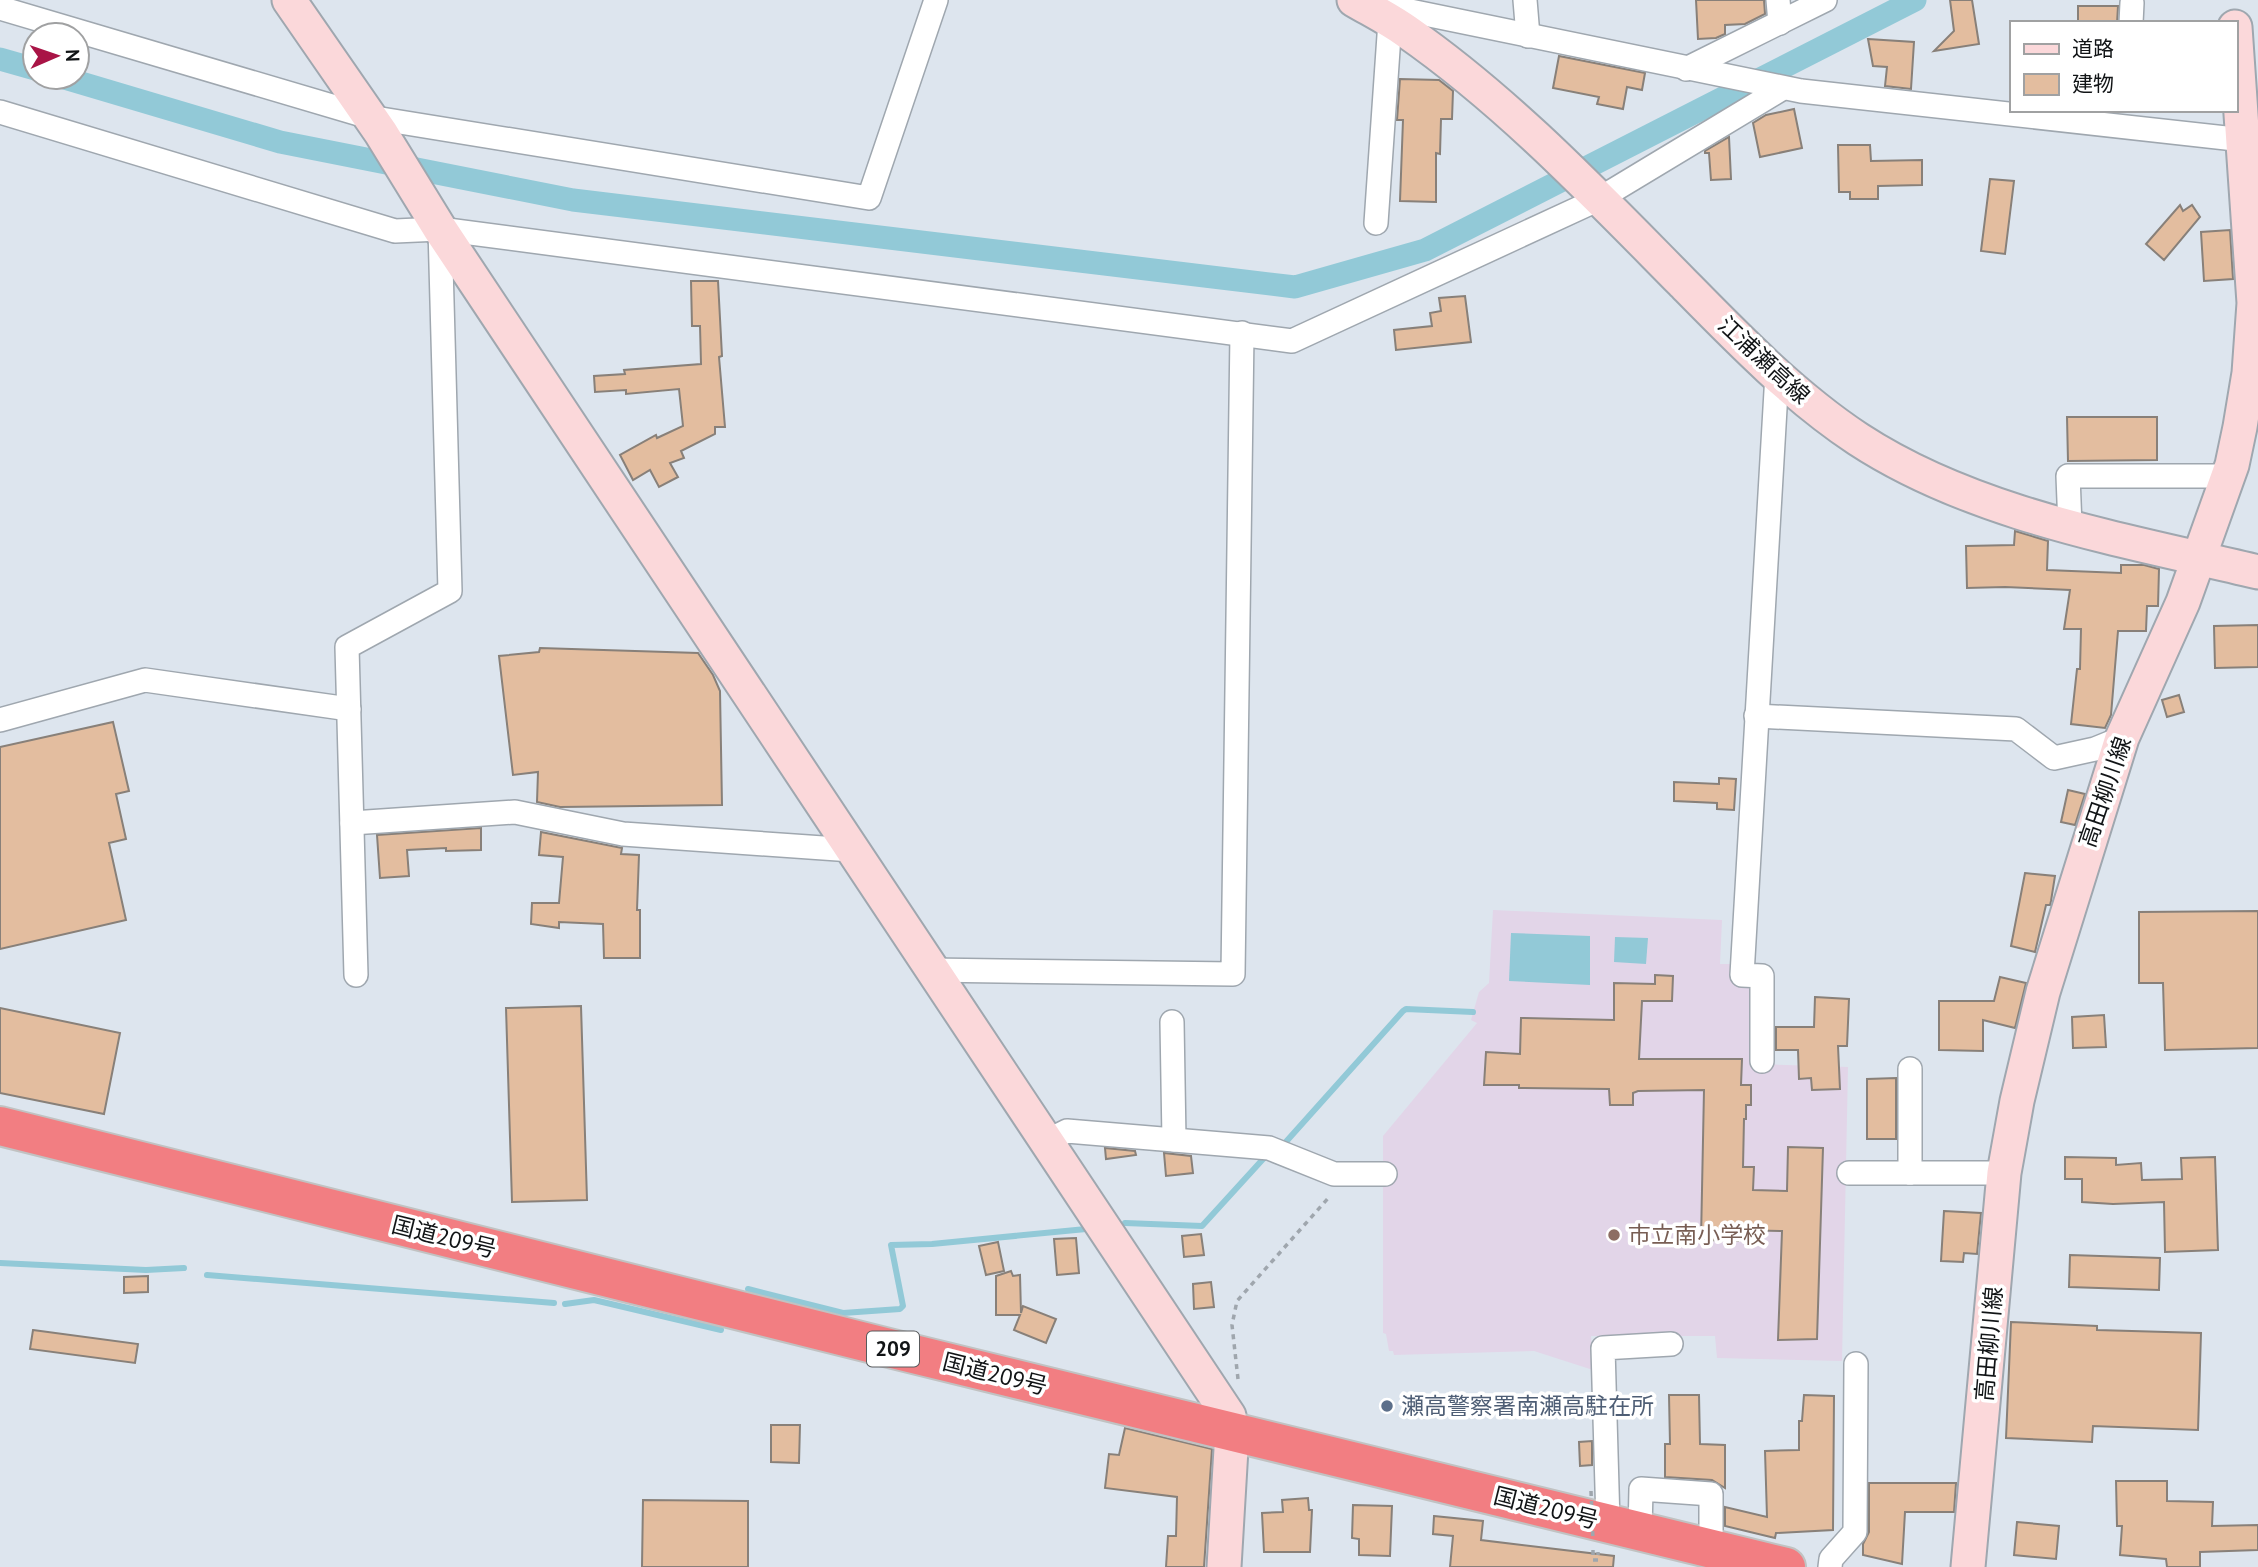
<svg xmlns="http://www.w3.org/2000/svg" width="2258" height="1567" font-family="'PT Sans','Noto Sans JP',sans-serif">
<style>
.education{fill:#e2d5e8}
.water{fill:#92c9d7}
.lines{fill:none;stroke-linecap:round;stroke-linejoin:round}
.stream{stroke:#92c9d7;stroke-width:6}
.canal{stroke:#92c9d7;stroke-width:23}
.building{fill:#e3bd9f;stroke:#888079;stroke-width:2}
.street-casing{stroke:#9fa7af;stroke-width:26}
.secondary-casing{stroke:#9fa7af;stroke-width:37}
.highway-casing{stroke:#c1c2c2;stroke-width:42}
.path{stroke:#9fa6ad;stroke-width:3.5;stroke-dasharray:5 5;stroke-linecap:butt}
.street{stroke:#fff;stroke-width:23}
.secondary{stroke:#fbd8da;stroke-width:33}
.highway{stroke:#f27e82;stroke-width:38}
.path-bridge{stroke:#9fa6ad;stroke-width:3.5;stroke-dasharray:5 5;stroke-linecap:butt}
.education-dot{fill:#8d6e63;stroke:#fff;stroke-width:2.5}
.service-dot{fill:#5c6f8a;stroke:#fff;stroke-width:2.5}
.labels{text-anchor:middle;stroke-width:7;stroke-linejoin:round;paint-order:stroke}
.shield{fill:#fff;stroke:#585a5c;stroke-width:2}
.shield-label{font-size:21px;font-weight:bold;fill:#111416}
.street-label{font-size:23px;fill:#111416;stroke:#fff}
.education-label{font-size:23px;fill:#785e54;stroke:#fff;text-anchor:start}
.service-label{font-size:23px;fill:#4e5e75;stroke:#fff;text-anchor:start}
</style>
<rect width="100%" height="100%" fill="#dde5ee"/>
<!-- education -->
<path class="education" d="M1493 910 1722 920 1720 964H1732L1756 980 1755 1064 1848 1067 1842 1361 1717 1358 1715 1336H1591L1593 1370 1534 1351 1394 1355 1393 1351H1389L1386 1334 1383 1333V1136L1477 1023 1471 1020 1479 992 1489 983Z"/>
<!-- water -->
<g class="water">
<path d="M1511 933 1590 936V985L1509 981Z"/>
<path d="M1615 937 1648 938 1646 964 1614 962Z"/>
</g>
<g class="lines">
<!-- stream -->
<g class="stream">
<path d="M1284 1144 1403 1011 1406 1009 1473 1012"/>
<path d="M1125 1223 1202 1226 1264 1158"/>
<path d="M0 1263 146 1270 184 1268"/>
<path d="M207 1275 554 1303"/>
<path d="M748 1289 843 1313 900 1309 903 1306 891 1245 932 1244 1086 1229"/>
<path d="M565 1304 594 1300 721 1330"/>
</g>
<!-- canal -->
<g class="canal">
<path d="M0 59 35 69"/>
<path d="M61 77 280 142 573 200 1295 287 1425 250 1915 0"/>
</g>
</g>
<!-- building -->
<g class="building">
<path d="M1696 0H1764L1765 14 1745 24 1725 25V34L1716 38 1698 39Z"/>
<path d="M1950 0H1972L1979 44 1934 51 1954 31Z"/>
<path d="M2078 6H2118L2117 23H2078Z"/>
<path d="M1868 39 1914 42 1911 89 1885 86 1887 67 1873 66Z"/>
<path d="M1559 56 1645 73 1642 90 1627 87 1623 109 1597 104 1599 97 1553 88Z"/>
<path d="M1400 79 1439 80 1453 91 1452 119H1441L1440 154 1436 153V202L1400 201 1403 120H1397Z"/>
<path d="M1794 109 1802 148 1760 157 1753 123 1766 115Z"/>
<path d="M1729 137 1731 179 1711 180 1709 153H1705V151Z"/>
<path d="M1838 145H1870L1871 161 1922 160V185L1878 186V199H1850V192H1839Z"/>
<path d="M1990 179 2014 181 2005 254 1981 251Z"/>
<path d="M2180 205 2183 211 2192 205 2200 217 2164 260 2146 244Z"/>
<path d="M2230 230 2233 279 2204 281 2201 232Z"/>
<path d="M691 281H718L722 356 719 357 725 427H715V434L681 451 684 458 670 463 678 477 659 487 650 470 633 480 620 455 656 435 657 438 683 426 679 389 626 394V390L595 392 594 376 625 374 624 370 701 364 700 326H692Z"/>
<path d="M1465 296 1471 342 1396 350 1394 330 1432 326 1430 313 1441 311 1439 298Z"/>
<path d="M2067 417H2157V460L2068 461Z"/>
<path d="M2015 531 2048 541 2047 570 2121 573V565H2144L2159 569 2158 606H2147L2146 631H2118L2111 715 2105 728 2071 724 2077 669H2080L2081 629H2064L2070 590 2005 587 1967 588 1966 546 2014 545Z"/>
<path d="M2258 625V667L2215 668 2214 626Z"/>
<path d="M540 648 698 653 713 675 720 691 722 805 560 807 537 802 538 772 513 775 499 656 539 652Z"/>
<path d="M2179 695 2184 712 2167 717 2162 700Z"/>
<path d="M113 722 129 791 116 794 126 839 109 843 126 920 0 949V747Z"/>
<path d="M1719 778 1736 779 1734 810 1717 809V803L1674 801V782L1719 784Z"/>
<path d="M2068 790 2085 794 2075 825 2061 822Z"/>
<path d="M481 828V850L446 851V848L407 850 409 876 380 878 377 835Z"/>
<path d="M541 832 622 848 621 854 639 855 637 910H640V958H604L603 924 559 922V928L531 924 532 903H559L563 857 539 855Z"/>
<path d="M2025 873 2055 876 2051 901 2050 905H2046L2035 952 2011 946Z"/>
<path d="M2258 911V1048L2165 1050 2163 983H2139V912Z"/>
<path d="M1655 975 1673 976 1672 1001H1642L1639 1059H1742L1741 1085H1751V1105H1746V1119H1744L1743 1167H1754L1753 1190 1787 1191 1788 1147 1823 1148 1817 1339 1778 1340 1782 1231 1738 1230V1241L1701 1240 1704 1090 1638 1091 1633 1093V1105H1610L1609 1089 1519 1088V1085H1484L1486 1052 1520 1054 1521 1018 1614 1020V983L1655 984Z"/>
<path d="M2000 977 2026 983 2015 1028 1983 1020V1051L1939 1050V1001H1994Z"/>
<path d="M1815 997 1849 999 1847 1046H1838L1840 1089 1812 1090 1811 1078 1799 1079 1798 1050H1776V1027H1814Z"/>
<path d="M581 1006 587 1200 512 1202 506 1008Z"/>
<path d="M0 1008 120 1033 104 1114 0 1093Z"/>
<path d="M2104 1015 2106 1047 2073 1048 2072 1017Z"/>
<path d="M1896 1078V1139H1867V1079Z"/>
<path d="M1105 1148 1135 1151 1136 1155 1106 1159Z"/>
<path d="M1164 1153 1191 1156 1193 1173 1166 1176Z"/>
<path d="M2065 1157 2116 1158V1165L2141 1163 2142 1180 2182 1179 2181 1158 2215 1157 2218 1250 2165 1252 2164 1202 2113 1204 2082 1202V1179H2065Z"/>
<path d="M1944 1211 1981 1213 1977 1254 1964 1253 1963 1262 1941 1261Z"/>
<path d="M1201 1234 1204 1255 1184 1257 1182 1236Z"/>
<path d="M1076 1238 1079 1273 1057 1275 1054 1239Z"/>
<path d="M998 1242 1004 1271 986 1275 979 1246Z"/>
<path d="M2070 1255 2160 1258 2159 1290 2069 1287Z"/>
<path d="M1011 1271 1013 1276 1020 1275 1021 1313 1023 1306 1056 1319 1046 1343 1014 1330 1020 1315H996V1276Z"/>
<path d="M148 1276V1292L124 1293V1277Z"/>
<path d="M1211 1282 1214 1307 1194 1309 1193 1284Z"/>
<path d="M2011 1322 2097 1326V1330L2201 1333 2198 1430 2093 1426 2092 1442 2006 1438Z"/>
<path d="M33 1330 138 1344 135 1363 30 1349Z"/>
<path d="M1669 1395H1699L1700 1444 1725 1445V1488L1712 1480 1665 1477V1444H1670Z"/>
<path d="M1804 1395 1834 1396 1833 1530 1776 1533 1775 1538 1725 1526V1507L1767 1517 1765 1451 1799 1450V1421H1802Z"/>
<path d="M771 1425H800L799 1463 771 1462Z"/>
<path d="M1125 1428 1212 1449 1204 1567H1166L1168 1536H1176L1177 1497 1105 1488 1109 1454 1119 1455Z"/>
<path d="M1592 1441V1465L1580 1466 1579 1442Z"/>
<path d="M2116 1481H2167V1501L2213 1502 2212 1526 2258 1525V1550L2200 1552V1567H2167L2166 1559 2120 1555 2122 1526H2117Z"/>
<path d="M1869 1483H1956L1954 1512H1905L1902 1564 1863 1555V1544L1869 1532Z"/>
<path d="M1308 1498 1309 1510H1312L1310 1552H1264L1262 1513 1283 1512 1282 1500Z"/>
<path d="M643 1500 748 1501V1567H642Z"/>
<path d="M1353 1505 1392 1506 1390 1556 1359 1555V1539L1352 1538Z"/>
<path d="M1434 1516 1483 1521 1481 1540 1614 1556 1613 1567H1450L1453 1536 1433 1534Z"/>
<path d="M2017 1522 2059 1526 2056 1559 2014 1555Z"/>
</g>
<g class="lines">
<!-- street casing -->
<g class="street-casing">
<g id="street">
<path d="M1525 0 1528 36"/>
<path d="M1778 0 1780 23"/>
<path d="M1376 4 1801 91 2244 140"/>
<path d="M0 8 369 117 869 198 936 0"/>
<path d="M2131 23 2132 3"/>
<path d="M1686 69 1825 0"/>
<path d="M0 112 395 231 440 229 1292 341 1599 199 1783 88"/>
<path d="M1376 223 1390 21"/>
<path d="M2070 526 2068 476H2228"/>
<path d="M1756 716 2016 729 2054 758 2095 749 2122 738"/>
<path d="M0 720 145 680 349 709"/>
<path d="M352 823 515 812 623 834 852 850"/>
<path d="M930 970 1233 974 1242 333"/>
<path d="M356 975 347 647 450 591 440 229"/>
<path d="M1172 1022 1174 1140"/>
<path d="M1762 1061V976L1742 975 1777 374"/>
<path d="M1910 1069V1173"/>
<path d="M1045 1142 1067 1131 1269 1148 1334 1174H1385"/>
<path d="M1849 1173H2004"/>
<path d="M1608 1523 1603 1348 1671 1344"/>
<path d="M1640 1531 1641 1489 1711 1494V1548"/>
<path d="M1830 1567 1831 1559 1855 1532 1856 1364"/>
</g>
</g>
<!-- secondary casing -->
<g class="secondary-casing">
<g id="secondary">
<path d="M289 0 381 133 440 229 1229 1416 1232 1432 1224 1567"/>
<path d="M1354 0C1371 10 1389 19 1406 31 1508 102 1595 194 1682 282 1737 338 1793 396 1858 439 1974 515 2125 540 2258 572"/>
<path d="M1968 1567 2004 1173 2017 1101 2043 992 2122 738 2183 602 2232 465 2240 427 2249 373 2254 303 2235 27"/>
</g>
</g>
<!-- highway casing -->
<g class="highway-casing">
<path id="highway" d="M0 1126 893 1349 1786 1567"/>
</g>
<!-- path -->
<g class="path">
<path d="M1238 1379 1232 1325 1237 1301 1330 1196"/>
<path d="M1593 1550V1560H1598V1552"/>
</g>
<!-- street -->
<use href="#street" class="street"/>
<!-- secondary -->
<use href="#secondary" class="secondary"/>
<!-- highway -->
<use href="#highway" class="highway"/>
<!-- path-bridge -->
<path class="path-bridge" d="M1591 1491 1593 1541"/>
</g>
<!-- markers -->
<circle class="education-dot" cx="1614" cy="1235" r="7"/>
<circle class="service-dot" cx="1387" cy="1406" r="7"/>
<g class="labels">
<!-- shield labels -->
<rect class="shield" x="867" y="1331.5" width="52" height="35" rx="5"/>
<g class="shield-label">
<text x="893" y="1356">209</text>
</g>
<!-- street labels -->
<g class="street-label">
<text transform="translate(1764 360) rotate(43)" y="8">江浦瀬高線</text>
<text transform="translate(2105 792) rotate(-71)" y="8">高田柳川線</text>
<text transform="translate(444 1237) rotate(14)" y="8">国道209号</text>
<text transform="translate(1989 1344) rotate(-85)" y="8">高田柳川線</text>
<text transform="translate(995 1374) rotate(14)" y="8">国道209号</text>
<text transform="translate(1546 1508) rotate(14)" y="8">国道209号</text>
</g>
<!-- education labels -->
<g class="education-label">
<text x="1628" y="1243">市立南小学校</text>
</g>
<!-- service labels -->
<g class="service-label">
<text x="1401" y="1414">瀬高警察署南瀬高駐在所</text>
</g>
</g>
<!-- legend -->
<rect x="2010" y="21" width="228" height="91" fill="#ffffff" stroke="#a0a1a2" stroke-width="2"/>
<rect x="2024" y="44" width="35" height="10" fill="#fbd8da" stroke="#a0a1a2" stroke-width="2"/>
<text x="2072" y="56" font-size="21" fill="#111416">道路</text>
<rect x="2024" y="74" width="35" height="21" fill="#e3bd9f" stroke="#a0a1a2" stroke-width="2"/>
<text x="2072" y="91" font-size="21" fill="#111416">建物</text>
<!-- north arrow -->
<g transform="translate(56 56) rotate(88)"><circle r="33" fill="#ffffff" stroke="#a0a1a2" stroke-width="2"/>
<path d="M0-5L12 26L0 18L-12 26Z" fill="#a91446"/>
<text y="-10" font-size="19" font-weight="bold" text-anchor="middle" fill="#111416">N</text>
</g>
</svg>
